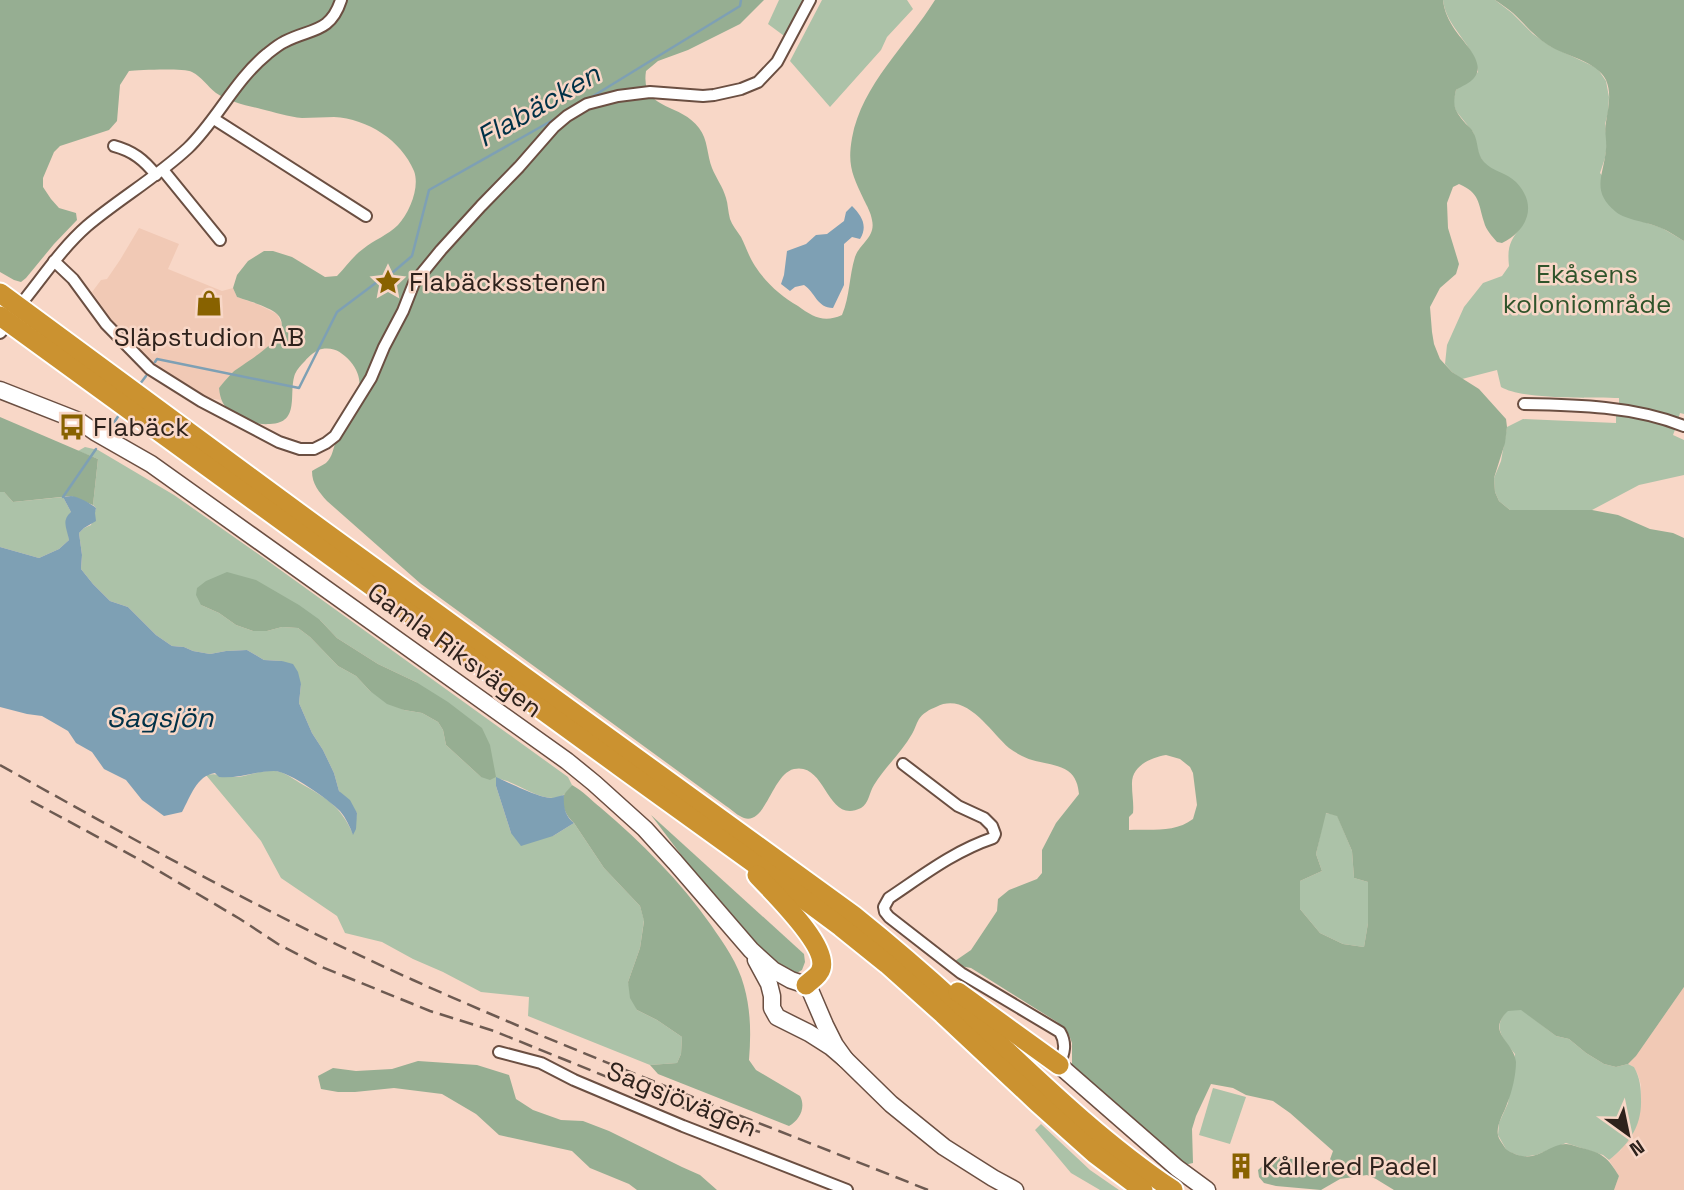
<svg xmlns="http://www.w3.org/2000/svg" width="1684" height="1190" font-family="'Space Grotesk',sans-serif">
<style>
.built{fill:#f1c9b5}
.green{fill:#acc2a8;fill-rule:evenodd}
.forest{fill:#96ae92;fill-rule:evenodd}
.water{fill:#7ea0b4}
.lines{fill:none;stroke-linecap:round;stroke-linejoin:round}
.stream{stroke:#7ea0b4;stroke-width:2.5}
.street-casing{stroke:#6b4f42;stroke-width:14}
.secondary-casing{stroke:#6b4f42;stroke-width:19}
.highway-casing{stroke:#fff;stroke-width:23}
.street{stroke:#fff;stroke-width:10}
.secondary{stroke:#fff;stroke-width:16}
.highway{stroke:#cb9230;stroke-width:19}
.rail{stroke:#6d5a51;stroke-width:2.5;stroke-dasharray:14 7;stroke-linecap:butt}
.labels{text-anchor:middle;stroke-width:5;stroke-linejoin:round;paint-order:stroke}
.park-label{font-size:26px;fill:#30542b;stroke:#f8d7c7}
.poi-label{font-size:26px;fill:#2e221c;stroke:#f8d7c7;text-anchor:start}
.street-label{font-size:26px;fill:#2e221c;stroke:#f8d7c7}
.water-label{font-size:28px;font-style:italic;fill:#003147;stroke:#f8d7c7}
</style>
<rect width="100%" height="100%" fill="#f8d7c7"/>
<!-- built -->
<g class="built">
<path d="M139 228 179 244 168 269 222 291 233 288 237 297 257 304 277 314 282 324 279 335 262 353 233 372 219 388 221 400 201 397 155 367 121 333 92 292 101 280 107 279 120 260Z"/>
<path d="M1684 987V1190H1614L1619 1176 1609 1160 1621 1150 1641 1105V1085L1638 1075 1634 1067 1628 1064 1636 1056Z"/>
</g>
<!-- green -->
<g class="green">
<path d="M779 0H807L787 38 768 24Z"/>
<path d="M822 0H907L913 9 887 37 881 50 830 107 790 61Z"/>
<path d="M1443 0H1495L1512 13 1533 34 1550 46 1597 68 1606 81 1609 97 1608 113 1605 124 1607 144 1605 158 1600 173 1641 221 1662 228 1684 241V414L1680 413 1678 420 1647 409 1619 405V398C1590 397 1523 400 1501 387L1497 370 1462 379 1452 372 1445 364 1447 345 1464 307 1483 283 1502 276 1509 266C1507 247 1510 240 1522 226L1479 155 1473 132 1456 111 1453 102 1456 90 1478 72C1475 44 1446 28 1443 0Z"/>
<path d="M1616 413 1676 427 1673 435 1684 440V475L1639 485 1592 510H1510L1499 501 1495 492 1494 478 1501 461 1507 427 1523 419 1616 423Z"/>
<path d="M85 447 98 450 174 495 261 556 568 777 572 785C570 788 568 791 565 794 547 808 517 781 499 779L496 786 511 833 553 836 574 823 604 868 640 906 644 920 640 948 628 982 637 1010 657 1020 682 1037 681 1054 677 1063 650 1065 528 1016 529 997 481 992 443 972 413 959 382 942 345 933 337 916 281 878 261 841 206 775C219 772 228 778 238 777 250 775 263 770 276 771 284 772 292 778 300 783 326 798 340 805 353 834L357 813 339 791 334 773 323 750 312 733 299 703 301 684 282 661 264 660 247 650 226 651 210 654 193 651 184 647 172 646 156 635 128 607 110 601 93 584 81 569 82 555 79 533 84 528 91 525 96 508 93 505 98 459 78 451ZM201 605 320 620 337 638 378 664 416 682 481 777 446 745 443 730 438 722 422 713 404 710 370 691 356 676 338 666 310 637 298 628 282 627 267 631H253L236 625 219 613Z"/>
<path d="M0 492H4L13 502 63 497 71 512 68 531 69 540 59 549 39 558 0 547Z"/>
<path d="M1325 813 1337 815 1352 851 1354 878 1368 882V923L1364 947 1343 944 1320 933 1300 909V881L1322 871 1316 854Z"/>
<path d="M1521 1009 1556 1036 1569 1039 1586 1053 1604 1064 1616 1067 1628 1064 1634 1067C1640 1078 1641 1088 1641 1099 1642 1126 1629 1144 1609 1160L1603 1155 1566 1143 1536 1155 1523 1157 1507 1151 1498 1135 1499 1123 1508 1103 1515 1054C1503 1039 1491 1027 1508 1010Z"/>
<path d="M1213 1088 1246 1097 1230 1144 1199 1135Z"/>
<path d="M1041 1124 1090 1170 1119 1190H1100L1071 1173 1035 1130Z"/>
</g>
<!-- forest -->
<g class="forest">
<path d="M0 0H764L740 24 688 50 658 61 646 71C640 111 680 102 699 128 708 139 707 156 712 168 716 178 723 187 726 198 728 204 728 212 730 219 732 225 737 231 741 237 746 247 749 257 755 266 766 283 781 296 798 306 813 317 824 323 842 315 850 296 849 276 855 257 860 243 876 237 872 220 871 213 867 206 864 200 853 176 847 166 852 138 862 84 907 45 935 0H1443C1444 11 1449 21 1455 30 1463 42 1487 63 1474 78 1470 83 1462 86 1456 90 1452 107 1455 111 1466 124 1469 127 1472 129 1473 132 1479 142 1476 153 1484 162 1492 171 1507 173 1516 182 1538 205 1528 230 1502 243L1497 242C1492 236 1486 230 1484 222 1478 203 1480 193 1459 184L1453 187 1447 203 1448 228 1459 264 1456 274 1440 288 1430 307 1432 332 1434 344 1440 359 1452 372 1479 389 1506 419 1507 427 1505 443 1494 478 1495 492 1499 501 1510 510H1592L1618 515 1650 529 1673 533 1684 538V987L1636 1056 1628 1064 1616 1067 1604 1064 1586 1053 1569 1039 1556 1036 1521 1010 1508 1011C1485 1033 1514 1041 1516 1062 1516 1075 1512 1092 1507 1104 1504 1113 1496 1125 1498 1135 1498 1138 1504 1146 1506 1149 1509 1152 1511 1152 1515 1154 1538 1163 1548 1144 1566 1144 1571 1144 1577 1147 1582 1148 1603 1153 1608 1158 1619 1176L1614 1190H1394L1376 1179 1367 1175 1340 1179 1321 1190 1276 1186 1264 1183 1259 1177 1258 1170 1268 1161 1280 1157 1328 1165 1333 1151 1290 1113 1273 1101 1246 1095 1233 1088 1211 1084 1196 1116 1192 1129 1193 1163 1184 1165 1072 1070V1043L1069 1035 1057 1022 971 968 960 966 955 961 971 950 997 911 998 899 1009 890 1037 879 1042 873V850L1056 823 1079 794C1078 785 1076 777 1068 771 1054 762 1037 764 1022 756 1018 754 1013 751 1009 748 990 732 967 691 936 707 930 709 922 714 919 719 916 724 915 729 912 734 902 752 885 767 874 785 869 793 869 803 861 808 826 825 827 762 794 769 772 774 766 825 744 818 738 816 732 810 726 806L421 584 327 501C319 492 312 484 312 471 316 468 322 466 326 463 333 457 333 447 337 439 349 415 373 387 350 361 342 353 335 347 322 349 316 350 309 356 305 361 301 365 297 369 295 374 288 393 301 423 270 424 256 425 246 421 234 414 224 408 220 400 219 388 223 383 228 377 233 372 245 362 298 335 277 314 270 307 246 300 237 297L233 288 237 275 248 261 264 251H273L292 257 325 277 337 276C346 267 353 256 363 249 374 240 388 235 398 225 410 212 420 187 414 171 401 140 368 119 334 117 324 117 313 118 302 118 289 117 274 112 261 109 245 105 229 102 216 93 207 86 202 77 192 72 184 68 139 70 129 71L120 85 117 121 109 130 60 146 54 152 43 178V187L51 199 59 208 76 213 77 220 54 244 26 278 21 282 14 280 0 272ZM1166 755 1180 759 1190 767 1193 773 1197 805 1193 819C1175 833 1151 829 1129 830V817L1133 813C1134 804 1132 795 1132 785 1131 766 1150 758 1166 755ZM1326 813 1337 816 1352 851 1354 878 1368 882V923L1364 947 1343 944 1320 933 1300 909V881L1322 871 1316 854Z"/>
<path d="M1495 0H1684V241C1677 237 1669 231 1661 228 1648 222 1626 220 1616 212 1590 191 1604 175 1606 149 1607 140 1604 131 1606 122 1608 109 1612 94 1606 80 1597 61 1565 56 1548 45 1534 36 1525 24 1513 13 1507 8 1501 4 1495 0Z"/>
<path d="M0 417 98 459 93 505 71 496 13 502 4 492H0Z"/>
<path d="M227 572 256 580 299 605 320 620 337 638 378 664 416 682 448 702 482 728 490 745 496 777 490 780 481 777 446 745 443 730 438 722 422 713 404 710 387 704 370 691 356 676 338 666 310 637 298 628 282 627 267 631H253L236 625 219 613 201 605 196 595 197 588 206 581Z"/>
<path d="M572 785C583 791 591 800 601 808 642 843 680 881 711 925 724 944 738 963 744 986 751 1011 751 1035 749 1060L756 1070 800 1096C806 1107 800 1120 789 1126L658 1074 650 1065 677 1063 681 1054 682 1037 657 1020 637 1010 630 998 628 982 640 948 644 921 640 906 604 868 574 823C567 817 560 805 564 795 566 791 570 788 572 785Z"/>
<path d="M651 815 804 954 805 962 802 970 795 974 778 967 688 864Z"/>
<path d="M418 1061 477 1065 509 1075 516 1099 533 1110 561 1120 583 1121 609 1131 682 1167 700 1175 717 1190H637L629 1184 590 1168 572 1151 499 1135 476 1114 442 1094 394 1088 355 1092H338L321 1089 318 1076 333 1068 356 1071 392 1069Z"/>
</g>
<!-- water -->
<g class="water">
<path d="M852 206C862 216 868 226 860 239L852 237 844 244V285L833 308C817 308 815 292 804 285L795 287 790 291 781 284 784 275 787 251 806 244 816 235 827 234 844 221 846 212Z"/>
<path d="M71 496C79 497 90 503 96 508L95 513 96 521 84 528 79 533 82 555 81 569 93 584 110 601 128 607 156 635 172 646 184 647 193 651 210 654 226 651 247 650 264 660 282 661 293 664 298 672 301 684 299 703 312 733 323 750 334 773 339 791 350 800 357 813 356 829 353 835C350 827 346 818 340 811 329 800 289 771 274 771 255 771 238 779 219 777L215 773C196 776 191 796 182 812L164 816 142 800 126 780 104 769 92 752 76 743 68 731 42 716 27 714 0 707V547L39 558 59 549 69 540C67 528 61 521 71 512L63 497Z"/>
<path d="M496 777C507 782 541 799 552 798 556 797 560 796 564 795 563 806 565 816 574 823L553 836 521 846 511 833 496 786Z"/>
</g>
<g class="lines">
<!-- stream -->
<g class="stream">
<path d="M590 98 740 6 741 0"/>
<path d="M392 273 412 256 429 190 560 116"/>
<path d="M155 362 157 359 299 388 337 312 377 282"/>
<path d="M140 384 146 376"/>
<path d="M109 430 119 415"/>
<path d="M63 497 96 449"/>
</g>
<!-- street casing -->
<g class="street-casing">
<g id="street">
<path d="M214 119 366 216"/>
<path d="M114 146C133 151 144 160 156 175"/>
<path d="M163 170 220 240"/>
<path d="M54 261 73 279 106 324 150 369 201 401 279 442 300 449H314L326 443 335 436 371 378 384 347 403 311 414 283 441 250 481 206 519 167 554 127 567 116 587 104 618 96 650 92 703 96 714 95 741 89 758 82 777 62 810 0"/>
<path d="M25 299C45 274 63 247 87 226 119 199 157 177 188 148 217 120 235 80 267 54 272 50 278 45 284 42 310 28 330 34 341 0"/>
<path d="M0 333 2 331"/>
<path d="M1524 404C1578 405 1633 406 1684 426"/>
<path d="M903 764 958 806 984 818 992 826 995 834 993 838C954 851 922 876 889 898L884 907 885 912 889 917 961 973 1060 1032C1067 1044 1064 1053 1059 1065"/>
<path d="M499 1052 541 1063 574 1080 683 1126 847 1190"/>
</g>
</g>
<!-- secondary casing -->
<g class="secondary-casing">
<g id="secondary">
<path d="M0 390 79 421 95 432 151 464 567 761 594 783 645 829 675 862 751 950 773 970 791 980 806 985 810 990 825 1025 835 1045 845 1059"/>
<path d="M756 960 769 984 772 996V1008L777 1017 809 1033 831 1047 845 1059 891 1104 944 1147 993 1178 1015 1190"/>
<path d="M1059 1065 1177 1168 1207 1190"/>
</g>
</g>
<!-- highway casing -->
<g class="highway-casing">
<g id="highway">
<path d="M0 293 326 533 853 915C889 944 924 974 958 1005 1027 1069 1094 1137 1173 1190"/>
<path d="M0 316 626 771 798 895 841 927 887 964 943 1014 1037 1102 1095 1154 1143 1190"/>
<path d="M757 875C773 893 829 945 821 969 819 976 811 980 806 985"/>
<path d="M958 992 1059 1065"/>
</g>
</g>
<!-- street -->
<use href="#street" class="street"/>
<!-- secondary -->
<use href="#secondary" class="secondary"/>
<!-- highway -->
<use href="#highway" class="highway"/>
<!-- rail -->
<g class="rail">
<path d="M0 765C136 841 271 916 413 980 582 1056 756 1121 928 1190"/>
<path d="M31 801 142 861 240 919 278 944 322 967 430 1011 494 1031 701 1115 760 1132"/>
</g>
</g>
<!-- icons -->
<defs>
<g id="sight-bare" transform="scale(2.1)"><path d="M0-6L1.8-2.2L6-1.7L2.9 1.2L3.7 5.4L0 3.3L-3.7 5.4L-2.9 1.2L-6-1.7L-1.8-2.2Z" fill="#886200" stroke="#f8d7c7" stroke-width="2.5" paint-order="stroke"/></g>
<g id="shop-bare" transform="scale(2.1)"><path d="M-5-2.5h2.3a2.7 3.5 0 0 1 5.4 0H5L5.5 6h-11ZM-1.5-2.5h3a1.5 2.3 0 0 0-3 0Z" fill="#886200" stroke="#f8d7c7" stroke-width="2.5" paint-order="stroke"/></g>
<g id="bus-bare" transform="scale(2.1)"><path d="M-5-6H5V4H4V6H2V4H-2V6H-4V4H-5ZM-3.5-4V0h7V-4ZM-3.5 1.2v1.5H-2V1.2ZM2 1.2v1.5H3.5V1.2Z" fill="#886200" stroke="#f8d7c7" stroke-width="2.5" paint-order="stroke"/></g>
<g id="building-bare" transform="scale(2.1)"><path d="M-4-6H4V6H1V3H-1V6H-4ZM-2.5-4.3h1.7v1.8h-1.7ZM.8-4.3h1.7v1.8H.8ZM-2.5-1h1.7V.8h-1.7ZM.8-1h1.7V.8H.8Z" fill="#886200" stroke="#f8d7c7" stroke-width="2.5" paint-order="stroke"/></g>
</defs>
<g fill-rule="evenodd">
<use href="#sight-bare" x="388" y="282"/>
<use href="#shop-bare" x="209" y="303"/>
<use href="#bus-bare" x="72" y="427"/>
<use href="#building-bare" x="1241" y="1166"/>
</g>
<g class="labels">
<!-- park labels -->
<g class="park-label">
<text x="1587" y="283">Ekåsens<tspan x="1587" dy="30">koloniområde</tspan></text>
</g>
<!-- poi labels -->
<g class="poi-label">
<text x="409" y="291">Flabäcksstenen</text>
<text x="209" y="346" text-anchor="middle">Släpstudion AB</text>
<text x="93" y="436">Flabäck</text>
<text x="1262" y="1175">Kållered Padel</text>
</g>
<!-- street labels -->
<g class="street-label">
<text transform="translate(455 650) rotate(36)" y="9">Gamla Riksvägen</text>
<text transform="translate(682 1099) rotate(22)" y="9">Sagsjövägen</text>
</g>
<!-- water labels -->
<g class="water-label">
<text transform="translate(538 105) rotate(-30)" y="10">Flabäcken</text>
<text x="160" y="727">Sagsjön</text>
</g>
</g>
<!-- north arrow -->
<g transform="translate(1628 1134) rotate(147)" stroke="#f8d7c7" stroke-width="5" paint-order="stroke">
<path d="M0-5L12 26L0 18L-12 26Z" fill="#2e221c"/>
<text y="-10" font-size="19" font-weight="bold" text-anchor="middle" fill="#2e221c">N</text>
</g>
</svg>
